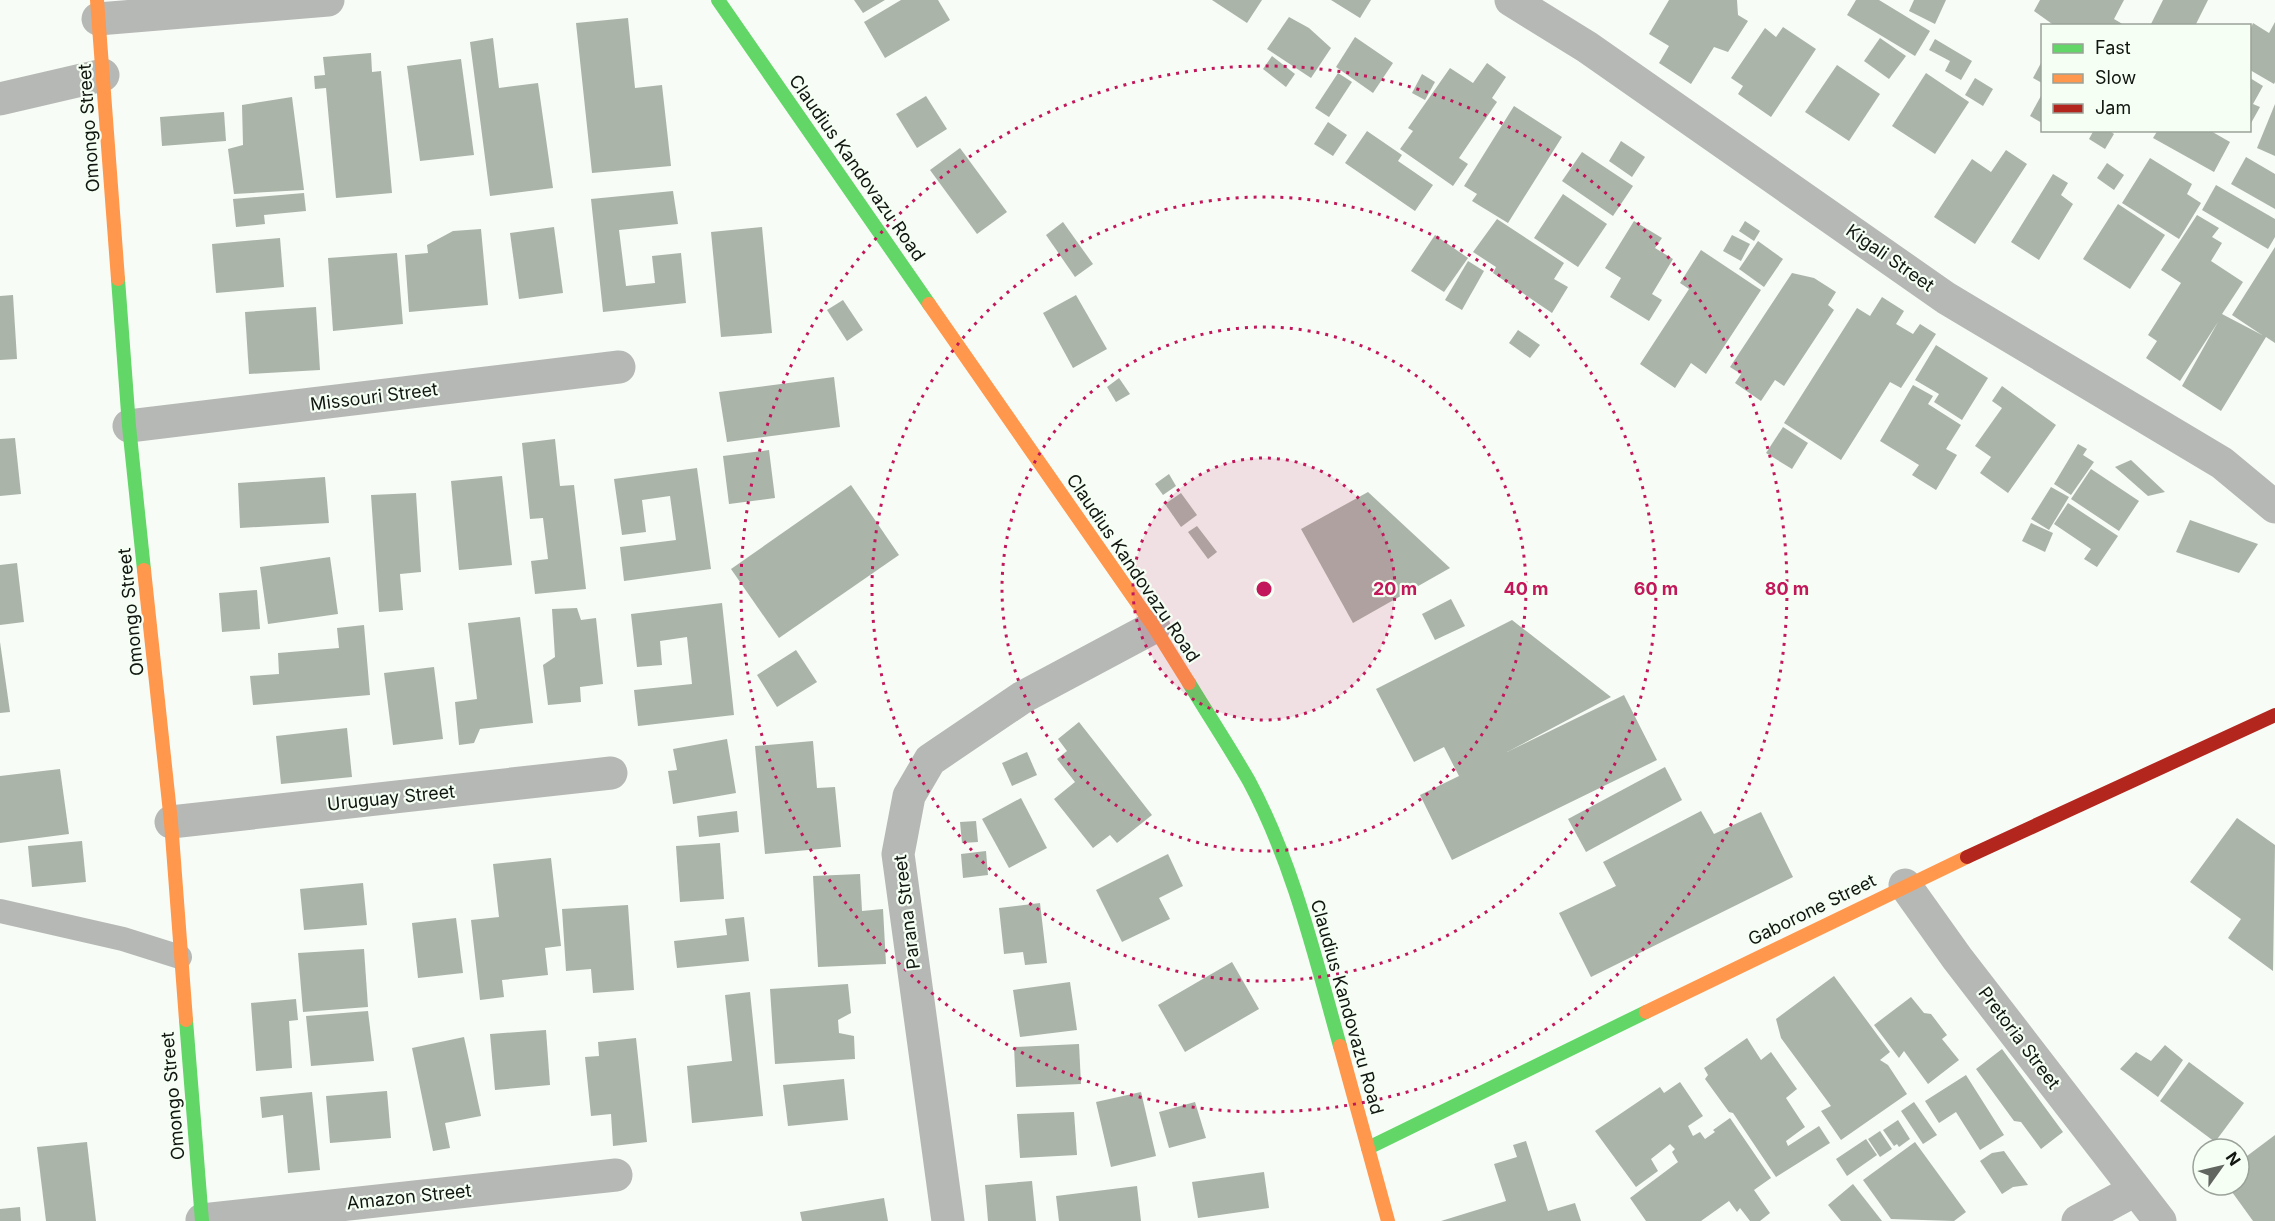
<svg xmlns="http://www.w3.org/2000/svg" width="2275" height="1221" font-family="Inter,sans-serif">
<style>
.building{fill:#abb4a9}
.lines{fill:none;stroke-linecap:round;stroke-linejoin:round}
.lane{stroke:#b6b8b5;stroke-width:24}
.street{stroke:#b6b8b5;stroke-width:33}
.fast{stroke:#63d668;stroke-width:14}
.slow{stroke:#ff974d;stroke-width:14}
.jam{stroke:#b3261e;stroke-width:14}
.ring{fill:none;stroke:#c2185b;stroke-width:3;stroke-dasharray:3 6}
.labels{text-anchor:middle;stroke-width:4.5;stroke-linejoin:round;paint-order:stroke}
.street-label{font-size:18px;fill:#111611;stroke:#f5fff3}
.centre{fill:#c2185b;stroke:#f5fff3;stroke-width:3}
.ring-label{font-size:18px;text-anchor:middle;font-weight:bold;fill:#c2185b;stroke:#f5fff3;stroke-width:4.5;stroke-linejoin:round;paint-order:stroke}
</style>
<rect width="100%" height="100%" fill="#f7fcf6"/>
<!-- building -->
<g class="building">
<path d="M854 0H885L863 13Z"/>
<path d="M901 0H938L950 20 885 58 864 22Z"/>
<path d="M1212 0H1262L1247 23Z"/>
<path d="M1331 0H1371L1360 18Z"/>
<path d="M1669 0H1737L1738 15 1748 21 1728 52 1714 47 1691 84 1659 63 1669 46 1649 34Z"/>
<path d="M1856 0H1879L1930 31 1915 56 1847 15Z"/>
<path d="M1914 0H1946L1935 24 1909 11Z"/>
<path d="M2040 0H2124L2114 19 2126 26H2055L2034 11Z"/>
<path d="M2163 0H2208L2195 26H2150Z"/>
<path d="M1289 17 1309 28 1331 48 1311 78 1267 49Z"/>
<path d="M628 18 635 88 662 85 671 166 592 173 576 23Z"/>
<path d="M2275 22V82L2274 84 2250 70V30L2253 23 2269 33Z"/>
<path d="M1783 27 1816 49 1771 117 1738 94 1743 86 1731 78 1765 28 1776 37Z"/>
<path d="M1355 37 1393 63 1373 93 1336 67Z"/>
<path d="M493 38 499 88 538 83 553 188 490 196 470 42Z"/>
<path d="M1880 38 1906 56 1889 79 1864 61Z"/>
<path d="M1935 39 1972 61 1961 80 1945 71 1950 61 1929 50Z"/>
<path d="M371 53 372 72 381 71 392 193 336 198 326 88 315 89 314 76 325 75 323 57Z"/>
<path d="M1272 56 1295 74 1286 87 1263 69Z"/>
<path d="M461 59 474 155 420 161 407 66Z"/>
<path d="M2042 61V83L2033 78Z"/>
<path d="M1487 63 1506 77 1492 98 1497 102 1459 158 1468 164 1453 186 1400 149 1413 131 1408 128 1450 68 1473 83Z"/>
<path d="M1837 65 1880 94 1849 141 1805 112Z"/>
<path d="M1338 73 1352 82 1329 117 1315 108Z"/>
<path d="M1926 73 1969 102 1935 154 1892 126Z"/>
<path d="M1422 74 1435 82 1425 100 1412 93Z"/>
<path d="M1975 78 1993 89 1983 106 1965 95Z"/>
<path d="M2250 78 2263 86 2253 104 2260 107 2250 125Z"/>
<path d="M2042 94V123L2030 116Z"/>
<path d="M926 96 947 129 917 148 896 114Z"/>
<path d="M292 97 304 190 234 194 228 149 243 145 242 105Z"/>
<path d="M2275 104V156L2257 148Z"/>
<path d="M1514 106 1562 137 1508 223 1472 201 1477 194 1464 186Z"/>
<path d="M224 112 226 141 162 146 160 117Z"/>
<path d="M1328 122 1347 135 1333 156 1314 144Z"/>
<path d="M2094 130H2108L2114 134 2105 149 2089 139Z"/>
<path d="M2158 130H2209L2230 142 2214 172 2153 138Z"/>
<path d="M1367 131 1402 155 1398 161 1433 185 1415 211 1345 163Z"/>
<path d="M1621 141 1645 157 1632 177 1609 161Z"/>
<path d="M960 148 1007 212 977 234 930 170Z"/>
<path d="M2006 150 2027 164 1975 244 1934 217 1972 159 1991 172Z"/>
<path d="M1582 152 1633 186 1613 216 1562 181Z"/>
<path d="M2246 157 2275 174V209L2231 184Z"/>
<path d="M2150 158 2192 184 2187 194 2201 203 2179 239 2122 203Z"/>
<path d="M2107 163 2124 175 2114 190 2097 178Z"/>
<path d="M2053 174 2068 183 2061 195 2073 204 2039 260 2011 242Z"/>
<path d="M2216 185 2275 219V237L2268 249 2202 210Z"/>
<path d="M673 191 678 224 619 230 626 286 655 283 652 256 681 253 686 303 603 312 591 199Z"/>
<path d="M304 193 306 211 264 215 265 224 236 227 233 199Z"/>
<path d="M1563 194 1607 224 1578 267 1534 238Z"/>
<path d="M2118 204 2165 235 2130 289 2083 259Z"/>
<path d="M2197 215 2219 228 2212 237 2222 243 2211 261 2243 282 2222 314 2262 335 2232 315 2275 247V343L2266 337 2221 411 2182 386 2218 322 2180 381 2146 358 2157 341 2148 335 2181 283 2161 270Z"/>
<path d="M1497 219 1564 263 1554 279 1568 287 1552 313 1493 273 1496 267 1473 252Z"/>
<path d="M1634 221 1662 238 1655 248 1673 259 1652 294 1662 300 1649 321 1610 297 1621 278 1605 268Z"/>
<path d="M1745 221 1760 231 1754 241 1739 231Z"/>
<path d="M1063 222 1093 264 1075 277 1046 235Z"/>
<path d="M554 227 563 293 519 299 510 233Z"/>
<path d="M762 227 772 333 721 337 711 232Z"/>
<path d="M481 229 488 305 409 312 405 255 428 253 427 245 453 231Z"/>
<path d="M1435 235 1468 258 1444 292 1411 271Z"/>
<path d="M1732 235 1750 244 1741 261 1723 251Z"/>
<path d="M280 238 284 287 216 293 212 244Z"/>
<path d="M1758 241 1783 259 1764 287 1739 269Z"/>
<path d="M1701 250 1761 290 1706 374 1691 363 1675 388 1640 364 1689 289 1680 283Z"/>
<path d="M397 253 403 324 333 331 328 258Z"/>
<path d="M1468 261 1484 271 1462 310 1445 300Z"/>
<path d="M1792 273 1814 278 1836 292 1828 305 1834 310 1784 386 1775 380 1761 401 1735 383 1741 374 1730 367Z"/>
<path d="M13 295 17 359 0 360V296Z"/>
<path d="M1076 295 1107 349 1073 368 1043 313Z"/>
<path d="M1882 297 1904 311 1896 324 1913 334 1920 324 1936 334 1901 388 1890 382 1841 460 1784 423 1857 308 1870 316Z"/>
<path d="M843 300 863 330 847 341 827 310Z"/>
<path d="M316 307 320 370 249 374 245 312Z"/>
<path d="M1518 330 1540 345 1530 358 1509 343Z"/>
<path d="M1936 345 1988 378 1962 420 1934 402 1939 394 1915 380Z"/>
<path d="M834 377 840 427 727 442 719 392Z"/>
<path d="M1119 378 1130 394 1116 402 1107 387Z"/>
<path d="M1913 385 1933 396 1928 404 1961 425 1946 449 1957 455 1936 490 1912 475 1919 465 1880 441Z"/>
<path d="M2002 386 2056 425 2008 493 1980 473 1991 457 1975 446 2002 408 1992 401Z"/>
<path d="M1783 427 1808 443 1792 469 1766 453Z"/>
<path d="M15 438 21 494 0 496V439Z"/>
<path d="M555 439 560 486 574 485 586 589 535 594 531 561 548 559 543 518 530 519 522 443Z"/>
<path d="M2078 444 2087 449 2083 455 2094 462 2071 495 2054 484Z"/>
<path d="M769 450 775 498 729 504 723 456Z"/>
<path d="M2131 460 2165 492 2148 496 2115 467Z"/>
<path d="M697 468 711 569 624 581 620 547 676 540 670 496 642 500 646 532 622 535 614 479Z"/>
<path d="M2091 469 2139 501 2119 531 2071 499Z"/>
<path d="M1169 474 1176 486 1163 495 1155 484Z"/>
<path d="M502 476 512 565 459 570 451 481Z"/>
<path d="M325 477 329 523 240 528 238 483Z"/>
<path d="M851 485 899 555 779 638 731 569Z"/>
<path d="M2051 487 2069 497 2049 530 2031 519Z"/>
<path d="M1368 492 1450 568 1353 623 1301 529Z"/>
<path d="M416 493 421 572 400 574 403 610 379 612 371 495Z"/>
<path d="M1181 493 1197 515 1181 527 1165 504Z"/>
<path d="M2068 503 2118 536 2097 567 2084 559 2091 549 2054 524Z"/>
<path d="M2190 520 2258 544 2239 573 2176 552Z"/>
<path d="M2031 523 2053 533 2045 552 2022 541Z"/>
<path d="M1197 526 1217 552 1208 559 1188 532Z"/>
<path d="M330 557 338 614 268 624 260 567Z"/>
<path d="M17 563 24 622 0 625V565Z"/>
<path d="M257 590 260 629 222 632 219 593Z"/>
<path d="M1451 599 1465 626 1435 640 1422 614Z"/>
<path d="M722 603 734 715 638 726 634 690 692 684 687 637 660 641 662 665 637 667 631 614Z"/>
<path d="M577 608 581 620 596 618 603 684 580 687 581 702 548 705 543 665 555 657 552 609Z"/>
<path d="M520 617 533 723 480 729 474 743 459 745 455 702 477 699 468 623Z"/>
<path d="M1512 620 1611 697 1507 752 1624 695 1657 760 1452 860 1420 795 1459 776 1444 747 1414 762 1376 689Z"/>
<path d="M364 625 370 695 253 705 250 676 279 674 278 653 339 648 337 628Z"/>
<path d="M0 642 10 712 0 713Z"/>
<path d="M796 650 817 682 777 707 757 675Z"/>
<path d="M434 667 443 739 393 745 384 673Z"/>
<path d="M1079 722 1152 815 1117 843 1110 835 1093 848 1054 799 1075 782 1057 759 1067 751 1058 739Z"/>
<path d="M347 728 352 777 281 784 276 736Z"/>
<path d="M727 739 736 793 673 804 668 771 677 770 673 749Z"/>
<path d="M813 741 817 788 835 787 841 847 765 854 755 746Z"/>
<path d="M1027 752 1037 775 1012 786 1002 763Z"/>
<path d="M1665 767 1682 800 1586 852 1568 819Z"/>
<path d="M60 769 69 834 0 843V776Z"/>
<path d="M1021 798 1047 848 1009 868 982 819Z"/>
<path d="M737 811 739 832 699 837 697 816Z"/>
<path d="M1701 811 1714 834 1761 812 1793 877 1591 977 1559 913 1616 886 1603 862Z"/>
<path d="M2237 818 2275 845 2273 971 2228 938 2241 919 2190 882Z"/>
<path d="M976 821 978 842 962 843 960 822Z"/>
<path d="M82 841 86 882 32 887 28 846Z"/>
<path d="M720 843 724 899 680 902 676 846Z"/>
<path d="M986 851 988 875 963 878 961 854Z"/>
<path d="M1168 854 1183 886 1159 898 1170 919 1122 942 1096 890Z"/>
<path d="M551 858 561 946 545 948 548 975 502 980 504 997 480 1000 471 920 499 917 493 864Z"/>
<path d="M860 874 862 911 883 909 886 964 818 967 813 876Z"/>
<path d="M363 883 367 925 304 930 300 889Z"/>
<path d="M1040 903 1047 963 1025 965 1023 952 1004 954 999 908Z"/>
<path d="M628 905 634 990 593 993 591 969 566 971 562 909Z"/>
<path d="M744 917 749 961 677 968 674 941 727 935 725 919Z"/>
<path d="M456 918 463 973 418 978 412 923Z"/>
<path d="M364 949 368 1007 303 1012 298 953Z"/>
<path d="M1232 962 1259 1009 1185 1052 1158 1005Z"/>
<path d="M1834 976 1890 1052 1880 1060 1888 1065 1907 1094 1841 1140 1821 1111 1831 1106 1781 1038 1776 1019Z"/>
<path d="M1070 982 1077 1030 1020 1037 1013 990Z"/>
<path d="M848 984 851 1013 838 1020 839 1033 854 1036 855 1059 775 1064 770 989Z"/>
<path d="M750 992 763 1116 692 1123 687 1066 732 1061 725 995Z"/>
<path d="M1911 997 1924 1013 1931 1014 1947 1035 1942 1039 1959 1060 1928 1084 1904 1051 1899 1058 1874 1025Z"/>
<path d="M296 999 298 1020 289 1021 292 1068 256 1071 251 1003Z"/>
<path d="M368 1011 374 1061 311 1066 306 1016Z"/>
<path d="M546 1030 550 1085 495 1090 490 1034Z"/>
<path d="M464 1037 481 1116 445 1123 450 1148 433 1151 412 1048Z"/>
<path d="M636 1038 647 1142 613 1146 611 1114 591 1116 585 1057 599 1056 598 1042Z"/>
<path d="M1747 1038 1761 1060 1771 1052 1797 1089 1786 1098 1805 1127 1786 1141 1788 1146 1819 1126 1830 1143 1776 1177 1733 1113 1729 1112 1705 1079 1708 1075 1704 1068Z"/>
<path d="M1079 1044 1081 1084 1016 1087 1014 1047Z"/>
<path d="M2165 1045 2183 1060 2158 1097 2120 1069 2136 1052 2151 1061Z"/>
<path d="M2002 1049 2063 1132 2041 1149 2021 1122 2014 1121 1976 1069Z"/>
<path d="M2189 1062 2244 1103 2215 1142 2160 1101Z"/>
<path d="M1966 1075 2004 1135 1980 1150 1956 1112 1939 1123 1925 1101Z"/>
<path d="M844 1079 848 1120 788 1126 783 1085Z"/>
<path d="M1680 1082 1703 1116 1688 1126 1693 1136 1700 1132 1705 1139 1715 1132 1713 1130 1730 1118 1771 1178 1754 1190 1770 1213 1760 1221H1750L1740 1208 1737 1212 1729 1201 1701 1221H1646L1630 1198 1678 1162 1672 1152 1675 1149 1670 1144 1651 1159 1658 1171 1636 1187 1595 1131 1660 1087 1664 1093Z"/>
<path d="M387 1091 391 1138 330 1143 326 1096Z"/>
<path d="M312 1092 320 1170 288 1173 283 1115 262 1118 260 1097Z"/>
<path d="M1141 1092 1156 1156 1111 1167 1096 1102Z"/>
<path d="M1195 1102 1206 1138 1169 1148 1159 1112Z"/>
<path d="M1914 1102 1937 1135 1923 1144 1901 1111Z"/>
<path d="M1074 1112 1077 1155 1020 1158 1017 1114Z"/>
<path d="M1898 1120 1910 1139 1899 1147 1897 1144 1894 1146 1883 1130Z"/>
<path d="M1880 1131 1892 1149 1880 1157 1868 1139Z"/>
<path d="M2275 1135V1221H2253L2227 1185H2239V1154L2243 1159Z"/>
<path d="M1866 1139 1877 1155 1847 1176 1836 1159Z"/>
<path d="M1526 1141 1548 1211 1575 1203 1581 1221H1441L1506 1201 1494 1164 1517 1157 1513 1145Z"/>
<path d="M87 1142 96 1221H46L37 1147Z"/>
<path d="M1915 1142 1966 1212 1954 1221 1891 1219 1863 1180Z"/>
<path d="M2004 1151 2028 1185 2013 1187 2002 1194 1980 1161 1992 1153Z"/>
<path d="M1264 1172 1269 1208 1198 1218 1192 1182Z"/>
<path d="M1032 1181 1036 1221H988L985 1185Z"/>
<path d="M1853 1184 1882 1221H1841L1828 1205Z"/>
<path d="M1137 1186 1141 1221H1059L1056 1196Z"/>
<path d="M884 1198 888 1221H802L800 1212Z"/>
<path d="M20 1207 21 1221H0V1209Z"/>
</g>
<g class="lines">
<!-- lane -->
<path class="lane" d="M0 911 123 939 180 957"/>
<!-- street -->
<g class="street">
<path d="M1511 0 1587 47 1946 298 2222 463 2275 507"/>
<path d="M98 19 328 0"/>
<path d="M0 99 103 75"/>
<path d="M129 426 619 367"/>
<path d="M171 822 611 773"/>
<path d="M1905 885 1957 958 2160 1221"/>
<path d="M202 1220 616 1175"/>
<path d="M948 1221 898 854 909 796 930 760 1023 697 1154 627"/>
<path d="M2078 1221 2135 1190"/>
</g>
<!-- fast -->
<g class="fast">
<path d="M718 0 929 304"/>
<path d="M118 279 129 426 144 570"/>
<path d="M1189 683C1209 716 1230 748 1249 781 1293 863 1315 957 1340 1046"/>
<path d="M186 1020 202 1221"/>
<path d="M1368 1148 1646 1012"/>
</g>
<!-- slow -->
<g class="slow">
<path d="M97 0 118 279"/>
<path d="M929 304 1154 627 1189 683"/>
<path d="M144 570 171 822 186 1020"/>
<path d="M1646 1012 1967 857"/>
<path d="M1340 1046 1388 1221"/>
</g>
<!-- jam -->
<path class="jam" d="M1967 857 2275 715"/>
</g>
<!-- distance rings -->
<circle cx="1264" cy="589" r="131" fill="#c2185b" fill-opacity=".12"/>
<g class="ring">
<circle cx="1264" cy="589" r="131"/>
<circle cx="1264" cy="589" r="262"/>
<circle cx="1264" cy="589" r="392"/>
<circle cx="1264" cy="589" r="523"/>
</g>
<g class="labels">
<!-- street labels -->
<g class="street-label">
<text transform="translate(89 128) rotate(-94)" y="6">Omongo Street</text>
<text transform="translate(857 168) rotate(55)" y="6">Claudius Kandovazu Road</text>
<text transform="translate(1890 258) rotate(35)" y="6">Kigali Street</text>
<text transform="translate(374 397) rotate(-7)" y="6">Missouri Street</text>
<text transform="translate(1133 568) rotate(56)" y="6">Claudius Kandovazu Road</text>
<text transform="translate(131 612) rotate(-96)" y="6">Omongo Street</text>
<text transform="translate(391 798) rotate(-6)" y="6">Uruguay Street</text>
<text transform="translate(1812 910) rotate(-26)" y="6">Gaborone Street</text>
<text transform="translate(907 912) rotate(-97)" y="6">Parana Street</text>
<text transform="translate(1347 1007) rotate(74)" y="6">Claudius Kandovazu Road</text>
<text transform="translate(2019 1038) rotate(53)" y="6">Pretoria Street</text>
<text transform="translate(173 1096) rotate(-95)" y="6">Omongo Street</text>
<text transform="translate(409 1197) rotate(-6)" y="6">Amazon Street</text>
</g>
</g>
<circle cx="1264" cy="589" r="9" class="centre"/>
<g class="ring-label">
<text x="1395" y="595">20 m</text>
<text x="1526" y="595">40 m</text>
<text x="1656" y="595">60 m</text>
<text x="1787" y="595">80 m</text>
</g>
<!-- legend -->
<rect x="2041" y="24" width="210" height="108" fill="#f5fff3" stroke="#9aa299" stroke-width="1.5"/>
<rect x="2053" y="44" width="30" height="9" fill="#63d668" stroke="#9aa299" stroke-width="1.5"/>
<text x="2095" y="54" font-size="18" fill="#111611">Fast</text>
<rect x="2053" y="74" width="30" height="9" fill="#ff974d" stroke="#9aa299" stroke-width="1.5"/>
<text x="2095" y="84" font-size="18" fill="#111611">Slow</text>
<rect x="2053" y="104" width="30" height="9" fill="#b3261e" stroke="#9aa299" stroke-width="1.5"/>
<text x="2095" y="114" font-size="18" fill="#111611">Jam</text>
<!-- north arrow -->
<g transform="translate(2221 1167) rotate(56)"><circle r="28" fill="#f5fff3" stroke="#9aa299" stroke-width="1.5"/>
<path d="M0-4.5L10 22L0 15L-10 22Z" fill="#626661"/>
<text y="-9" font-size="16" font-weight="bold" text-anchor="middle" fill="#111611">N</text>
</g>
</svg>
